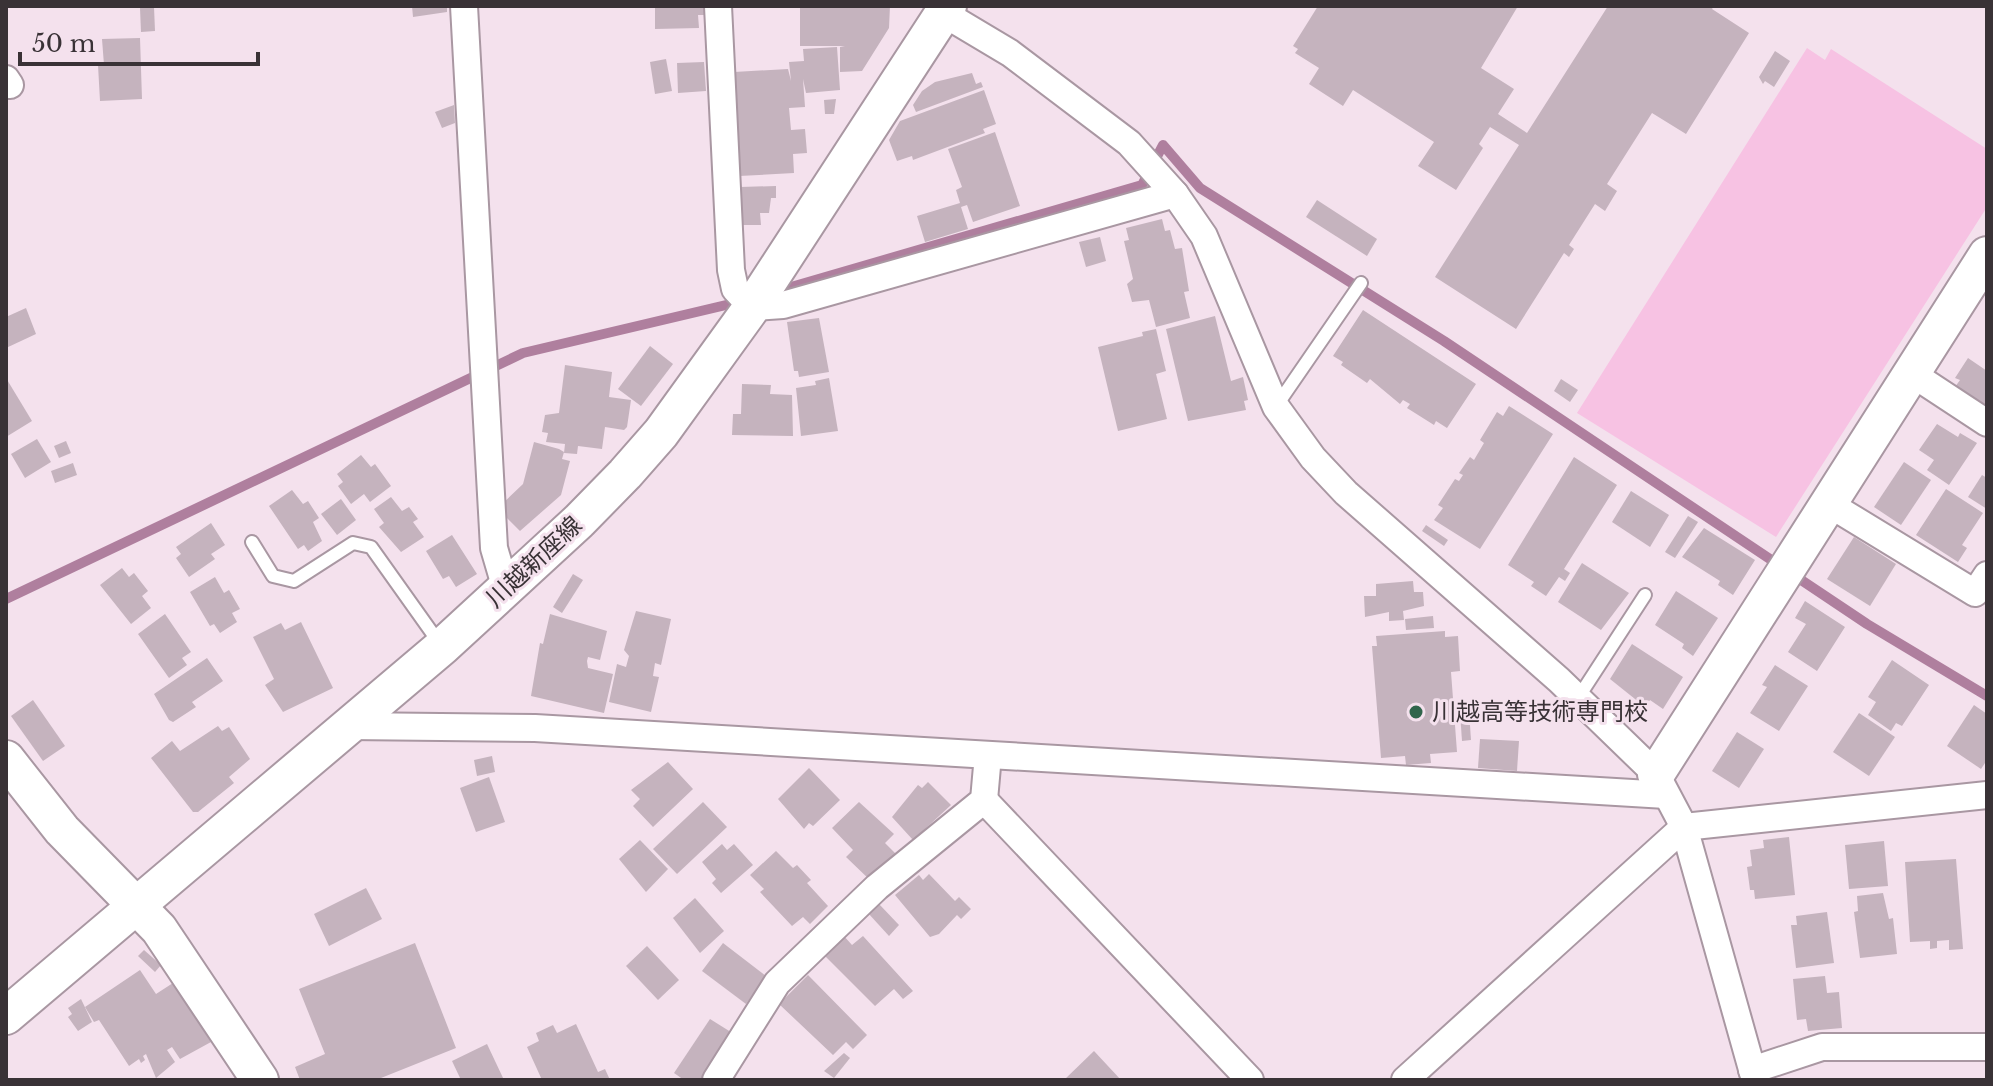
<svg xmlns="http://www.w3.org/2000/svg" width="1993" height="1086" font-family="'Libre Baskerville','Noto Sans JP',serif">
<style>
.green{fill:#f7c2e3}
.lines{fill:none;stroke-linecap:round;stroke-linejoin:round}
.stream{stroke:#af7f9e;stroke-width:10}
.building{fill:#c5b3be}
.lane-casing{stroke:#a997a2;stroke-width:16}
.street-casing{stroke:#a997a2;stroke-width:30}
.secondary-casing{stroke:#a997a2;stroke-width:40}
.lane{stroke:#fff;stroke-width:12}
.street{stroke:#fff;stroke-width:26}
.secondary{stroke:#fff;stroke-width:36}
.poi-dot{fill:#30654b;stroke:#f4e1ed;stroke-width:3}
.labels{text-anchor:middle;stroke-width:6;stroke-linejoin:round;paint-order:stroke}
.street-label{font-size:24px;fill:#393236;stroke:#f4e1ed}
.poi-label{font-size:24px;fill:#393236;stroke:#f4e1ed;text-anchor:start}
</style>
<rect width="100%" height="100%" fill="#f4e1ed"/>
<!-- green -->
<path class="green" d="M1807 48 1825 60 1831 49 1987 149V207L1776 537 1577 413Z"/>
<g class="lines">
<!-- stream -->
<g class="stream">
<path d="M774 292 1142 185 1163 145 1200 188 1444 341 1867 624 1987 696"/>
<path d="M6 599 523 353 743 301"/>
</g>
</g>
<!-- building -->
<g class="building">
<path d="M412 6H447V12L413 17Z"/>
<path d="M655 6H704V15H698L699 28 655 29Z"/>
<path d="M800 6H890L889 28 862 71 840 72V47L845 46H800Z"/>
<path d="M1318 6H1518L1481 68 1514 89 1498 114 1527 133 1608 6H1714L1712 9 1749 33 1686 134 1652 113 1607 184 1617 191 1605 211 1595 204 1569 245 1574 249 1569 257 1564 253 1516 329 1435 277 1519 145 1490 127 1479 144 1483 148 1456 190 1418 166 1434 142 1353 90 1343 106 1309 84 1319 68 1295 53 1298 49 1293 46Z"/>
<path d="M154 7 155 31 141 32 140 8Z"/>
<path d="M140 38 142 99 100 101 98 65H104L102 39Z"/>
<path d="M837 47 840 90 806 93 803 79 805 107 789 108 791 130 805 129 807 153 793 154 794 173 739 176 734 72 788 69 791 81 789 62 804 61 803 49Z"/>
<path d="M1775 51 1790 61 1774 87 1765 81 1763 84 1759 77Z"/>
<path d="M666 59 672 91 655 94 650 62Z"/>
<path d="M704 62 706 91 678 93 677 63Z"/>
<path d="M972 73 976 84 981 82 983 87 916 112 913 105 922 91 935 82Z"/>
<path d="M984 90 996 124 983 129 985 133 913 160 912 156 897 161 889 140 900 121Z"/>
<path d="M836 99 834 114H825L824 100Z"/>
<path d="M454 105 455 123 442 128 435 112Z"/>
<path d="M995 132 1020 206 973 222 967 205 961 207 968 229 925 242 917 216 960 203 956 190 962 187 948 149Z"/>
<path d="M776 186V198H771L769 213H760L761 225H741L740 187Z"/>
<path d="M1317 200 1377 239 1367 256 1306 217Z"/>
<path d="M1162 219 1165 231 1170 230 1175 249 1182 248 1189 291 1184 292 1190 318 1156 327 1149 300 1132 302 1127 284 1133 279 1124 241 1129 240 1126 228Z"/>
<path d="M1100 237 1106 261 1086 267 1079 242Z"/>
<path d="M26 308 36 334 6 348V317Z"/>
<path d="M1363 310 1476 384 1447 428 1436 421 1434 425 1407 408 1410 404 1403 400 1400 404 1370 379 1367 383 1341 365 1343 362 1333 356Z"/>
<path d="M1215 316 1231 381 1243 377 1248 400 1244 401 1246 410 1188 421 1166 329Z"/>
<path d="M819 318 829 372 799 377 798 371H794L787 322Z"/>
<path d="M1156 329 1166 371 1156 374 1167 419 1118 431 1098 347 1143 336 1142 332Z"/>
<path d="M650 346 673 364 641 406 618 389Z"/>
<path d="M1968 358 1987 371V408L1955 387 1960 380 1955 378Z"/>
<path d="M565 365 612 372 609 397 631 400 627 427 624 430 605 427 602 449 578 446 577 454 564 453 565 444 546 442 548 433 542 432 545 415 559 413Z"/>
<path d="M6 378 32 421 6 437Z"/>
<path d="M829 378 838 431 801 436 796 388 816 385 815 381Z"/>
<path d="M1561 379 1578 390 1570 402 1554 391Z"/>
<path d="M742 384 771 385 770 394 792 395 793 436 732 435 733 414H741Z"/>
<path d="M1509 406 1553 434 1480 549 1434 520 1443 508 1438 505 1455 479 1459 481 1463 475 1459 473 1470 457 1474 460 1484 443 1480 440 1497 412 1503 416Z"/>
<path d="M1937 424 1958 437 1960 433 1977 443 1949 485 1927 470 1934 460 1919 450Z"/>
<path d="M37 439 51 462 25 478 11 454Z"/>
<path d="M66 441 71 453 59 458 54 446Z"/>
<path d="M534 442 559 449 564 452 562 459 570 461 561 495 520 531 501 512V505L523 484Z"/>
<path d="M361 455 371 467 375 464 391 486 370 502 364 494 351 504 338 486 343 482 337 474Z"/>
<path d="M1574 457 1617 485 1564 569 1570 573 1565 581 1559 577 1546 596 1531 586 1534 582 1508 565Z"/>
<path d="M1904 462 1931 480 1901 525 1874 507Z"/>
<path d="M73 463 77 475 55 483 51 471Z"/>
<path d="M1982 475 1987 478V509L1968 497Z"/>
<path d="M1946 489 1983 513 1962 545 1967 548 1958 562 1916 535Z"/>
<path d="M292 490 303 504 308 501 319 518 313 522 322 541 308 551 304 545 298 549 269 506Z"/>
<path d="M1631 491 1669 515 1650 547 1612 522Z"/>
<path d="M391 497 402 511 409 507 418 519 413 522 424 537 401 552 379 527 384 523 374 509Z"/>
<path d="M341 499 356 520 337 535 321 514Z"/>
<path d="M1688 516 1698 522 1675 558 1665 552Z"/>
<path d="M211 523 225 545 211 554 215 559 189 577 176 558 181 554 176 547Z"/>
<path d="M1426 525 1448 540 1444 546 1422 531Z"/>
<path d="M1704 528 1755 560 1733 595 1718 585 1720 581 1682 557Z"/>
<path d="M452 535 477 574 456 587 449 576 443 579 426 551Z"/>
<path d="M1854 537 1896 564 1870 606 1827 579Z"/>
<path d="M1582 563 1629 593 1601 630 1558 602Z"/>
<path d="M122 568 129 577 134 573 148 591 142 596 151 608 131 624 100 585Z"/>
<path d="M573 574 583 580 562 613 553 607Z"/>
<path d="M215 577 224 593 229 590 240 609 232 613 237 622 220 633 214 624 210 626 190 592Z"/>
<path d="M1413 581 1414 592H1423L1424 606 1403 611 1404 620 1389 621V612L1365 617 1364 596H1376V584Z"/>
<path d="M1676 591 1718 618 1693 656 1682 648 1684 644 1655 625Z"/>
<path d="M1805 601 1845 627 1817 671 1788 652 1806 624 1795 618Z"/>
<path d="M636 611 671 619 661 665 655 663 653 676 659 677 651 712 609 702 617 664 626 667 629 656 624 650Z"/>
<path d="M165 614 191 652 182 658 187 665 169 678 138 634Z"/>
<path d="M550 614 607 631 600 660 588 657 587 661 588 668 613 674 604 713 531 696 540 643 543 644Z"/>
<path d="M1433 616 1434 628 1406 630 1405 619Z"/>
<path d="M301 622 333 688 283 712 265 685 274 679 253 637 281 623 285 630Z"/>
<path d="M1445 631V637L1458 636 1460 671 1451 672 1457 752 1430 754 1431 763 1406 765 1405 756 1381 758 1372 646H1377L1376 636Z"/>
<path d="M1632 644 1683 677 1663 709 1650 700 1645 707 1610 679Z"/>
<path d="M207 658 223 681 192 702 196 707 173 722 169 720 154 694Z"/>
<path d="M1892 660 1929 685 1902 726 1896 723 1891 731 1868 715 1876 702 1868 697Z"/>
<path d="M1775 665 1808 686 1779 731 1750 713 1767 687 1762 685Z"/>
<path d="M33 700 65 746 43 761 11 716Z"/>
<path d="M1974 705 1987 714V760L1981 769 1947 746Z"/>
<path d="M1469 711 1471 740 1462 741 1460 712Z"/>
<path d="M1859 713 1895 737 1869 776 1833 752Z"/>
<path d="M218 726 222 731 229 727 250 759 229 777 234 783 198 812H193L151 758 172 741 180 751Z"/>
<path d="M1737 732 1764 749 1739 788 1712 771Z"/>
<path d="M1480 739 1519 741 1517 771 1478 768Z"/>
<path d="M492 756 495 772 477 776 474 760Z"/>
<path d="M668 762 693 789 653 827 633 806 640 799 631 790Z"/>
<path d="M809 768 840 800 813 826 809 823 804 829 778 799Z"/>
<path d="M489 777 505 822 476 832 460 788Z"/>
<path d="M928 782 951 805 913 840 892 817 918 785 922 788Z"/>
<path d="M703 802 727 827 677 874 653 849Z"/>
<path d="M859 802 894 834 885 843 898 856 872 882 846 857 853 850 832 828Z"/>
<path d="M1789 837 1795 895 1755 899 1754 890H1750L1747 867 1752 866 1750 850 1764 848 1763 840Z"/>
<path d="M640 840 668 869 646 892 619 859Z"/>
<path d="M1884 841 1888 886 1849 889 1845 845Z"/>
<path d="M722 844 727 850 734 844 753 865 721 893 712 883 716 879 702 862Z"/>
<path d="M776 851 793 868 797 865 811 880 807 883 828 906 810 924 803 917 792 926 760 892 764 889 750 875Z"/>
<path d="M1956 859 1963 949 1949 950V940L1937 941V948L1930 949V941L1910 942 1905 862Z"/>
<path d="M929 874 955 901 959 897 971 909 961 919 957 915 939 934 930 937 895 895 919 875 923 880Z"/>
<path d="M366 888 382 919 329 946 314 914Z"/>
<path d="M1883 893 1889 919 1893 918 1897 954 1860 958 1854 912 1858 911 1857 896Z"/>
<path d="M695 898 724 931 700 953 673 918Z"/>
<path d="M879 904 899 925 889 936 868 913Z"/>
<path d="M1827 912 1834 963 1796 968 1791 925H1797L1796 916Z"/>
<path d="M843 935 852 945 863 936 913 991 903 999 894 989 875 1006 823 954Z"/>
<path d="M415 943 456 1048 376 1080H300L295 1067 325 1054 299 989Z"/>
<path d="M723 943 766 976 746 1004 702 971Z"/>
<path d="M647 946 679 980 658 1000 626 966Z"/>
<path d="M144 950 161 965 155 972 138 956Z"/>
<path d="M140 970 156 994 173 983 211 1042 180 1059 172 1047 167 1050 175 1062 156 1078 146 1054 143 1056 145 1060 141 1063 139 1059 129 1066 99 1020 94 1022 85 1007Z"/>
<path d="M808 975 867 1035 853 1049 846 1042 833 1055 779 1004Z"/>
<path d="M1825 976 1827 993 1839 992 1842 1028 1808 1031 1806 1019 1797 1020 1793 979Z"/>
<path d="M81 999 92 1022 78 1031 68 1017 72 1014 68 1008Z"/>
<path d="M710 1019 734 1034 703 1080H684L674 1073Z"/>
<path d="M576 1024 598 1072 605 1069 610 1080H542L527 1047 539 1041 536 1033 553 1025 557 1033Z"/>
<path d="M487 1044 504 1080H461L452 1061Z"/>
<path d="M1094 1051 1121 1080H1064Z"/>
<path d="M844 1053 850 1058 834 1078 824 1071Z"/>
</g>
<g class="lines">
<!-- lane casing -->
<g class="lane-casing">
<g id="lane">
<path d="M1277 405 1361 283"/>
<path d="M252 542 273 576 294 581 353 543 371 547 440 644"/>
<path d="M1578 698 1645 595"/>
</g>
</g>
<!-- street casing -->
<g class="street-casing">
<g id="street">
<path d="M464 6 494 548 506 589"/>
<path d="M718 6 731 270 735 289 752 307 783 305 1175 194"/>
<path d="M943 13 1010 53 1129 143 1175 194 1204 236 1276 407 1313 458 1346 493 1559 680 1656 774 1684 827 1755 1080"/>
<path d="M6 79 10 85"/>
<path d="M1911 373 1987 423"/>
<path d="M1829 504 1975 593 1987 575"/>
<path d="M348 726 535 728 1666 795"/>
<path d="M984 800 1250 1080"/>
<path d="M1752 1070 1822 1047H1987"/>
<path d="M716 1080 777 983 877 887 984 800 988 755"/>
<path d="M1405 1080 1684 827 1987 795"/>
</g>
</g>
<!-- secondary casing -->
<g class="secondary-casing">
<g id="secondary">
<path d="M6 759 62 830 159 929 260 1080"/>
<path d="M1656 774 1987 255"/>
<path d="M6 1016 442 647 579 521 625 474 661 433 752 307 948 6"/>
</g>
</g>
<!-- lane -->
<use href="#lane" class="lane"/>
<!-- street -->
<use href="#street" class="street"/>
<!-- secondary -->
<use href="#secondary" class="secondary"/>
</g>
<!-- markers -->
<circle class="poi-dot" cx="1416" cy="712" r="8"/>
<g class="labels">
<!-- street labels -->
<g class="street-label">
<text transform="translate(534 562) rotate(-43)" y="8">川越新座線</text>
</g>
<!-- poi labels -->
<g class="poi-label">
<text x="1432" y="720">川越高等技術専門校</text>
</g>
</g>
<!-- border -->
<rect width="1993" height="1086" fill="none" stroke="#393236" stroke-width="16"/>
<!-- scale -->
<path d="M20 52v12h238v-12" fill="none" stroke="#393236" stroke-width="4"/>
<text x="32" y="52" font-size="24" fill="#393236" stroke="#f4e1ed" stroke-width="6" paint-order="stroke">50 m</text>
</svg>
